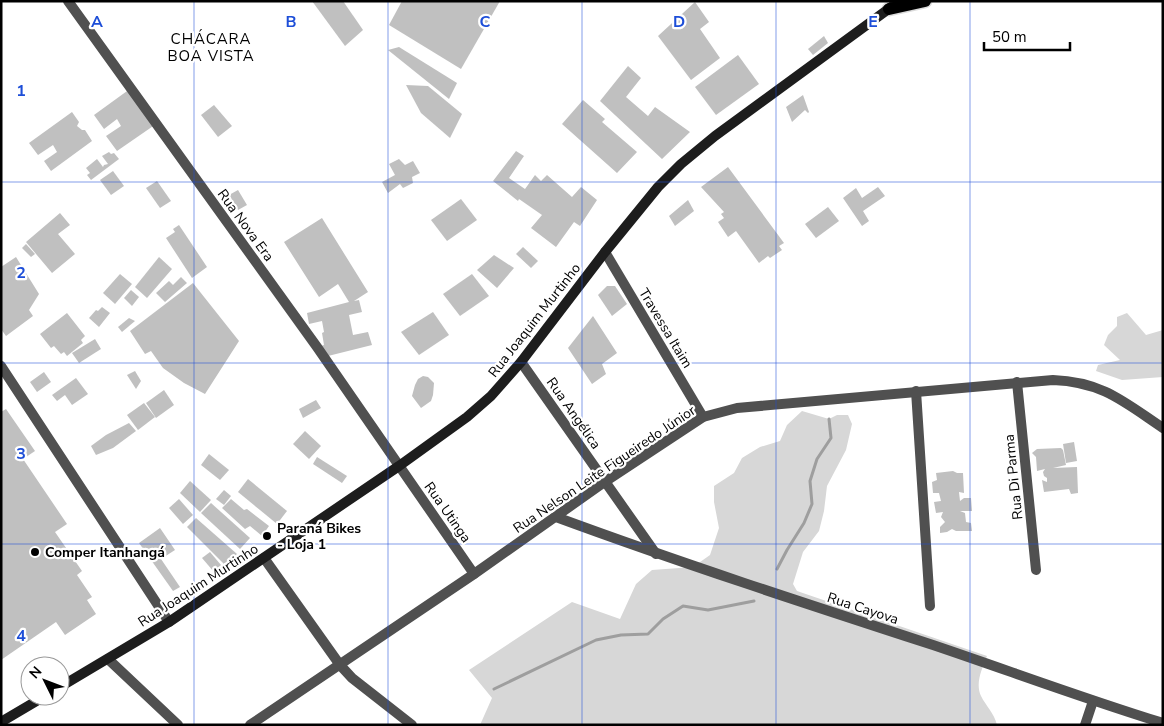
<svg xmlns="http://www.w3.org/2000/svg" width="1164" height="726" font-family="'Nunito Sans',sans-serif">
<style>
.green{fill:#d7d7d7}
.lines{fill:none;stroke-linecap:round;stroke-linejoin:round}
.stream{stroke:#9e9e9e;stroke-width:3}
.building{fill:#c0c0c0}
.primary-casing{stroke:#dbdbdb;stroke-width:15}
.street{stroke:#505050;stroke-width:10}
.secondary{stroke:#1d1d1d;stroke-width:10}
.primary{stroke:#000;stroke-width:12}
.grid{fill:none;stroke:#1d4ed8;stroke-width:1;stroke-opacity:0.55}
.poi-dot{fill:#000;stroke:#fff;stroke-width:2}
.labels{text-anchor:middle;stroke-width:4.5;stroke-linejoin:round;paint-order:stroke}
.street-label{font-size:14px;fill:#000;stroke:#fff}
.poi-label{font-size:14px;font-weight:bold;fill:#000;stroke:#fff;text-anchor:start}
.neighbourhood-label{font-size:15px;letter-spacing:1px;fill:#000;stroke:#fff}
.grid-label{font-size:16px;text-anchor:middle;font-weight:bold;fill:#1d4ed8;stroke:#fff;stroke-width:4.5;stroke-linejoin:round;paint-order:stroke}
</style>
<rect width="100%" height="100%" fill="#fff"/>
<!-- green -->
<g class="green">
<path d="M1127 313 1146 335 1163 330V377L1122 380 1096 371 1098 365 1120 360 1104 345 1108 335 1117 326V317Z"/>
<path d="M802 411 829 419 837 415H848L852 424 846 450 827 486 824 511 819 531 803 552 793 584 797 591 987 656C982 669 975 683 981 696 986 706 994 713 997 725H480L492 698 469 670 572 602 620 619 636 584 652 570 693 567 710 555 719 528 714 502V486L734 473 742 458 760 447 780 441 787 425Z"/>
</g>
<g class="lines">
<!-- stream -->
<g class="stream">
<path d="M777 569 787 550 804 523 812 504 810 481 817 459 831 438 829 419"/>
<path d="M494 689 596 640 621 635 648 634 663 619 683 606 708 610 754 601"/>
</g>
</g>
<!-- building -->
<g class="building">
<path d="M312 1H343L363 30 345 46Z"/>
<path d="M402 1H500L461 69 389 25Z"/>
<path d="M695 2 709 22 700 29 720 58 691 80 658 36Z"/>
<path d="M824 36 828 43 813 55 808 49Z"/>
<path d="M399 47 457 83 449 99 388 50Z"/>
<path d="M738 55 759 84 716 115 695 87Z"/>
<path d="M628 66 641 78 626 97 648 116 655 107 690 132 662 159 600 101Z"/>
<path d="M406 85 428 86 462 114 450 138 421 113Z"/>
<path d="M134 86 159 122 117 151 106 136 121 126 117 119 104 129 94 115Z"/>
<path d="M803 95 809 112 808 113 805 110 792 122 786 107Z"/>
<path d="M583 100 605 119 602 122 637 152 617 173 562 124Z"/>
<path d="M214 105 232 126 218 137 201 115Z"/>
<path d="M72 112 79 122 77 126 82 130H85L92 141 51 171 44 161 57 152 53 145 38 155 29 143Z"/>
<path d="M516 151 524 156 509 178 525 189 535 175 541 181 547 175 572 197 581 187 597 200 580 226 574 222 556 247 531 228 542 215 519 199 518 201 493 181Z"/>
<path d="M109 152 111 154 114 153 119 159 91 180 87 175 90 173 86 168 97 159 103 167 104 165 108 164 102 156Z"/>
<path d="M399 159 405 165 413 161 420 173 412 177 413 183 403 188 400 184 388 193 382 182 395 175 389 164Z"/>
<path d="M728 167 784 243 779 246 782 250 770 258 768 256 759 263 736 231 728 237 718 222 724 218 721 214 724 212 701 187Z"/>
<path d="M113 171 124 186 111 195 100 180Z"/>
<path d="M157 181 171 201 160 208 146 188Z"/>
<path d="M878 187 885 196 863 211 869 221 862 226 843 198 856 188 862 198Z"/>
<path d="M238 190 247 205 238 210 229 195Z"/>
<path d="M461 199 477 220 447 241 431 220Z"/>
<path d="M688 200 694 211 675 226 669 216Z"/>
<path d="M828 207 839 221 816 238 805 224Z"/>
<path d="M60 213 70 225 58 234 75 254 52 273 26 242Z"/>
<path d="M322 218 368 292 354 301 359 300 362 312 349 315 353 335 368 332 372 345 320 358 317 347 324 345 322 333 324 332 322 321 309 324 307 313 349 302 338 284 319 297 284 242Z"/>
<path d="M179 225 207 267 192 278 166 238 175 232 173 229Z"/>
<path d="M26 244 35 254 31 257 22 248Z"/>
<path d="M523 247 538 261 531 268 516 254Z"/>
<path d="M494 255 514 268 497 288 477 270Z"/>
<path d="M16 257 39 294 29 310 33 316 6 336 1 329V267Z"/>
<path d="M159 257 172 269 147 298 135 287Z"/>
<path d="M120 274 132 284 115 304 103 293Z"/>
<path d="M472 274 489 296 460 316 443 294Z"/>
<path d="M181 277 187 283 165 302 156 293 169 281 173 285Z"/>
<path d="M193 283 239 341 205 394 184 383 163 368 151 351 145 354 130 331Z"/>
<path d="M607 286H615L627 304 612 316 598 295Z"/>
<path d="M131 290 139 297 132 306 124 298Z"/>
<path d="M102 307 110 313 99 327 89 318 96 310 98 311Z"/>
<path d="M433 312 449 335 419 355 401 332Z"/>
<path d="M67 313 85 336 81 340 83 343 67 356 64 352 61 354 54 346 51 348 40 334Z"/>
<path d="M593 316 617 353 602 364 606 374 592 384 568 348Z"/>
<path d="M129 318 135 321 122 332 118 327Z"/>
<path d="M95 339 101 349 79 363 72 353Z"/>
<path d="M135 371 141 381 136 389 127 375Z"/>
<path d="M44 372 51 382 37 392 30 382Z"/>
<path d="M423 376 428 377 434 383 433 395 431 401 421 408 412 396 415 385 418 379Z"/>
<path d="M76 378 88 394 72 405 65 395 57 401 52 395Z"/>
<path d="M164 390 174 405 156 418 146 403Z"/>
<path d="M316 400 321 408 303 418 299 409Z"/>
<path d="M144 403 155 417 138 430 127 415Z"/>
<path d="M6 409 35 451 23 459 67 524 55 532 82 571 77 575 92 597 87 600 96 614 65 635 56 622 1 660V412Z"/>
<path d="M129 423 136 431 113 448 96 455 91 446 106 435Z"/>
<path d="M305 431 321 446 309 459 293 444Z"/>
<path d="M1074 442 1077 461 1066 463 1063 444Z"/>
<path d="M1061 448 1063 450 1066 465 1053 468 1077 467 1078 493 1071 494 1069 489 1044 492 1042 480 1047 482V478L1044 476 1043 472 1045 469 1037 471 1036 457 1032 453 1037 449Z"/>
<path d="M209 454 229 470 220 480 201 465Z"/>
<path d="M317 457 347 476 342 483 313 464Z"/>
<path d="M953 471 957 473H963L964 493 959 492 960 501 964 498H971L972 511H960L965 513 966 522 971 523 972 531H956L952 529 947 532 940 533V527L945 522 941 517 943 512 936 513 934 502 941 501 939 493H933L932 482 937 480 936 473Z"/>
<path d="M248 479 287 511 277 524 238 492Z"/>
<path d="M190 481 211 500 200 512 180 493Z"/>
<path d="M224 490 231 496 224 505 216 499Z"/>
<path d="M179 499 193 515 183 524 169 508Z"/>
<path d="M231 499 244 510 247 509 269 526 262 536 250 526 245 529 222 508Z"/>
<path d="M211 503 250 538 240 549 201 513Z"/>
<path d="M196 518 237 554 224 564 187 527Z"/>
<path d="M160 528 175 550 161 559 180 587 173 591 139 543Z"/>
<path d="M210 552 221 565 214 572 202 558Z"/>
</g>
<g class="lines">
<!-- primary casing -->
<g class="primary-casing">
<path id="primary" d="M889 9 925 1"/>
</g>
<!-- street -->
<g class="street">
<path d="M68 1 317 347 474 574"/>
<path d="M605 252 703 417"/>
<path d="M521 362 656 554"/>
<path d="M1 366 169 622"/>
<path d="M1017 382 1036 570"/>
<path d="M916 391 930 606"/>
<path d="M556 517C681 563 807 604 933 645 1010 671 1085 699 1163 723"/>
<path d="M264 558 340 665 352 678 412 725"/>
<path d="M108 659 178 725"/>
<path d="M250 725 474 574 606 481 703 417 737 408 1053 380C1103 382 1124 402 1163 428"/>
<path d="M1085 725 1093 701"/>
</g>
<!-- secondary -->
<g class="secondary">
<path d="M60 687 169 622 399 466 467 417 491 396 521 362 605 252 658 187 681 164 715 136 894 5"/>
<path d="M1 722 45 696"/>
</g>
<!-- primary -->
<use href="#primary" class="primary"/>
</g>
<!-- grid -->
<path class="grid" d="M194 1V725M388 1V725M582 1V725M776 1V725M970 1V725M1 182H1163M1 363H1163M1 544H1163"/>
<!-- markers -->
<g class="poi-dot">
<circle cx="267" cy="536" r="5"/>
<circle cx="35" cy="552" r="5"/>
</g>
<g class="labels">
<!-- street labels -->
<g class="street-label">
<text transform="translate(246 225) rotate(54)" y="5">Rua Nova Era</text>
<text transform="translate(534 320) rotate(-52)" y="5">Rua Joaquim Murtinho</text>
<text transform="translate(666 328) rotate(59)" y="5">Travessa Itaim</text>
<text transform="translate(574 413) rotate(55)" y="5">Rua Angélica</text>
<text transform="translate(604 469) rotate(-34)" y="5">Rua Nelson Leite Figueiredo Júnior</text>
<text transform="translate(1013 477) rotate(-96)" y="5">Rua Di Parma</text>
<text transform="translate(448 512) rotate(55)" y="5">Rua Utinga</text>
<text transform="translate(198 585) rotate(-33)" y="5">Rua Joaquim Murtinho</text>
<text transform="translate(863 608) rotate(18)" y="5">Rua Cayova</text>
</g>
<!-- poi labels -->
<g class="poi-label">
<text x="277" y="533">Paraná Bikes<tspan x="277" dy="16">- Loja 1</tspan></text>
<text x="45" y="557">Comper Itanhangá</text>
</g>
<!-- neighbourhood labels -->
<g class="neighbourhood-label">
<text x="211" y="44">CHÁCARA<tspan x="211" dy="17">BOA VISTA</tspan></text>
</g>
</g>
<g class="grid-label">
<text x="97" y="27">A</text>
<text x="291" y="27">B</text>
<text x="485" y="27">C</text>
<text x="679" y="27">D</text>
<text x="873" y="27">E</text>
<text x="21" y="96">1</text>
<text x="21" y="278">2</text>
<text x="21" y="459">3</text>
<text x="21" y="641">4</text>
</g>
<!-- border -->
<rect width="1164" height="726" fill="none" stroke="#000000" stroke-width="5"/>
<!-- north arrow -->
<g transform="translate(45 681) rotate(312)"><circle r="24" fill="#ffffff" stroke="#999999"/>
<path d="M0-4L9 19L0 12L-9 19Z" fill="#000000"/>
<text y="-8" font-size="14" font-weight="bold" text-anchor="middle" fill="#000000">N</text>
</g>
<!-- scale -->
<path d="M984 42v8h86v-8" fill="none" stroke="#000000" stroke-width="2.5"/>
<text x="992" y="42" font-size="15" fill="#000000" stroke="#ffffff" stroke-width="4" paint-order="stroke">50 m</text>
</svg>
